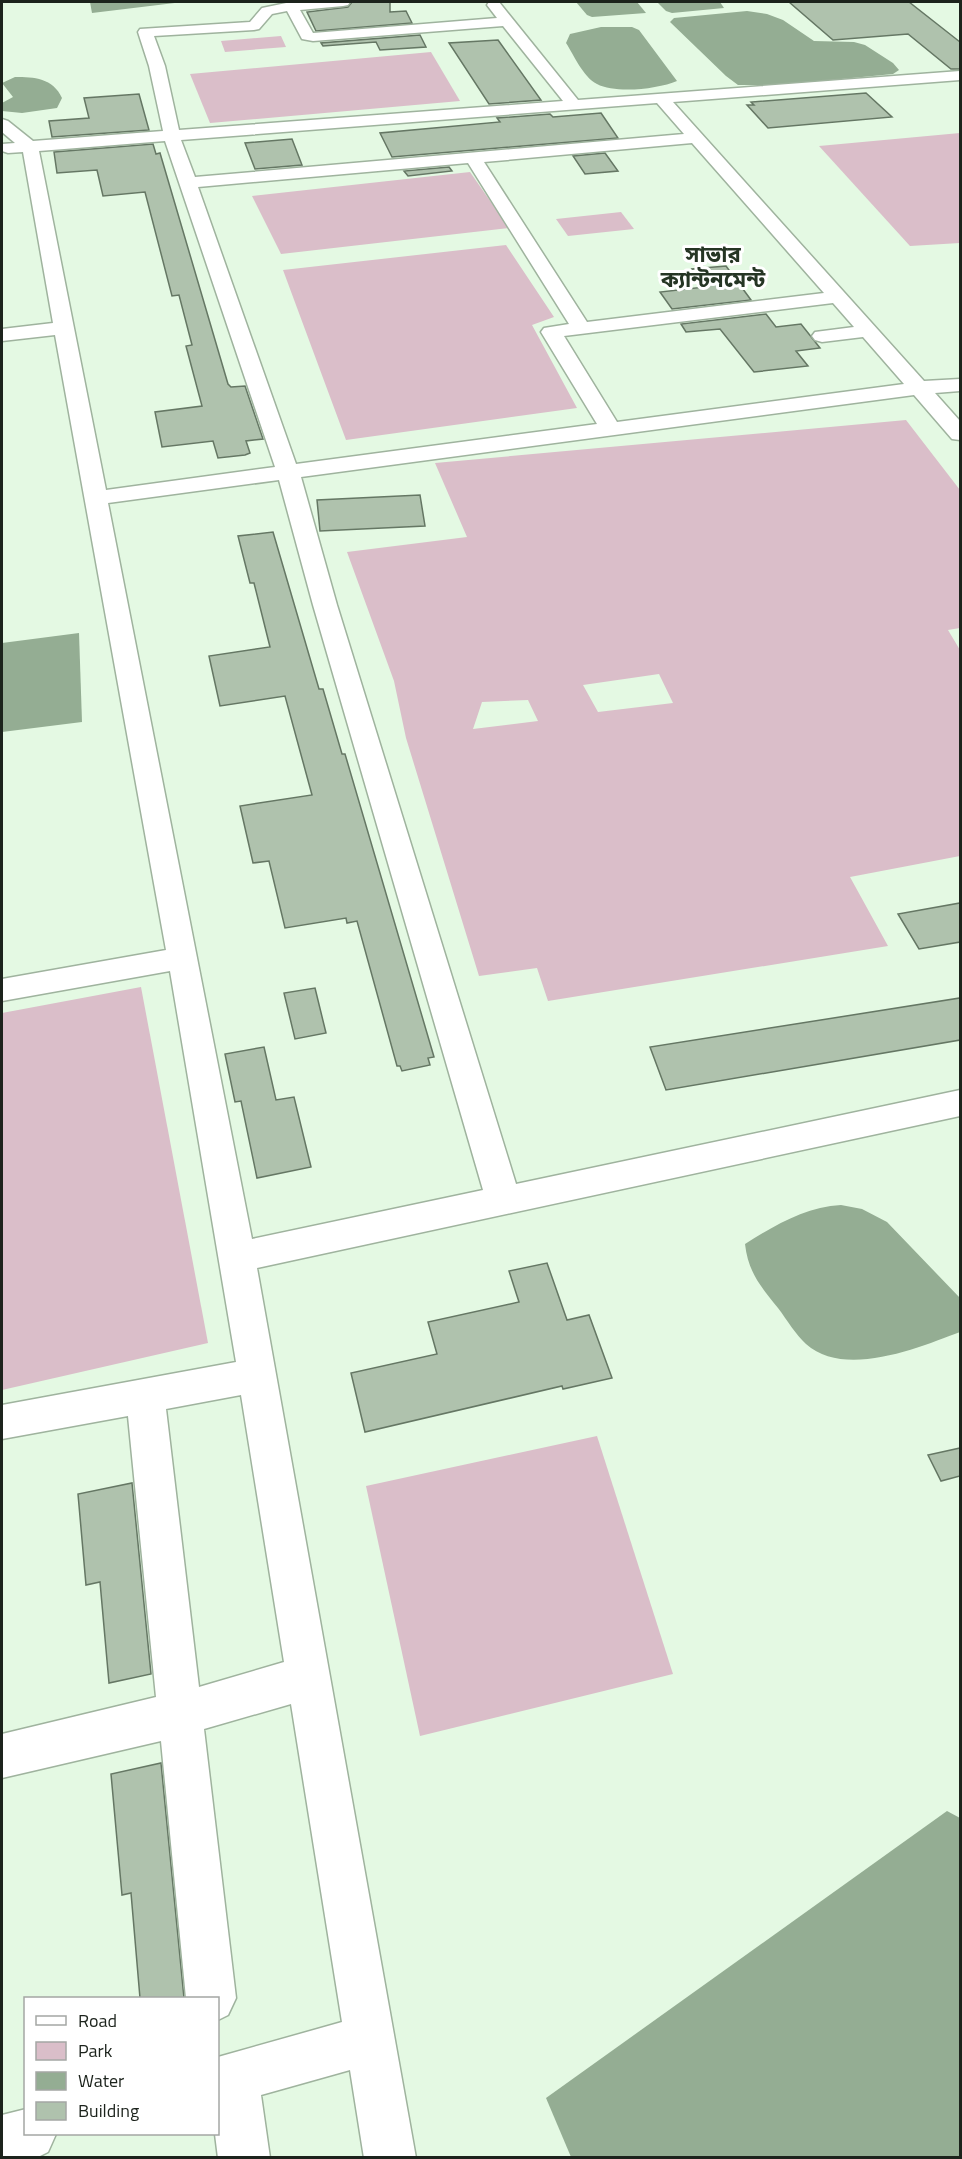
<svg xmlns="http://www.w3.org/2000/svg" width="962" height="2159" font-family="'Titillium Web','Noto Sans Bengali',sans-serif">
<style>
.green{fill:#dabec9;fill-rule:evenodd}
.water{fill:#94ad93}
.building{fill:#afc2ad;stroke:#657764;stroke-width:1.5}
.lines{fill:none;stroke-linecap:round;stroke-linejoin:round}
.minor-casing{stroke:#9fb39e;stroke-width:3}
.minor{fill:#fff;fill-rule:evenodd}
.labels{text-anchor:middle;stroke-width:6;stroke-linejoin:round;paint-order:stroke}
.far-district-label{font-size:22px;font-weight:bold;fill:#253524;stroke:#fff}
</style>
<rect width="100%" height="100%" fill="#e4f9e3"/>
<!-- green -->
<g class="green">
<path d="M281 36 286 47 225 52 221 41Z"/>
<path d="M431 52 460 101 210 123 190 74Z"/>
<path d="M960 133V243L910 246 819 146Z"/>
<path d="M470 172 509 228 281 254 252 196Z"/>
<path d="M621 212 634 229 568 236 556 219Z"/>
<path d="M506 245 554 317 532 325 577 408 346 440 283 270Z"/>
<path d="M906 420 960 490V628L948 630 960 650V856L850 877 888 946 548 1001 537 968 479 976 406 738 394 681 347 552 467 537 435 463ZM659 674 673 703 598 712 583 685ZM528 700 538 721 473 729 482 702Z"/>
<path d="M141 987 208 1343 2 1390V1013Z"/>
<path d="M597 1436 673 1674 420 1736 366 1486Z"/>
</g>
<!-- water -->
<g class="water">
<path d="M90 2H183L92 13Z"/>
<path d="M576 2H637L646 13 592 17 587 15Z"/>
<path d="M657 2H720L724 8 672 13 666 11Z"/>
<path d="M747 11 767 14 783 20 814 41 854 42 865 45 893 63 899 70 893 74 780 85H738L726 76 670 22 674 18Z"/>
<path d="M601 27H632L639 30 677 81C658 89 616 94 597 84 583 77 574 55 566 43L570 34Z"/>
<path d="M15 77C34 77 53 78 62 98L57 108 22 113 2 111V103L13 97 2 83Z"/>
<path d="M79 633 82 722 2 732V643Z"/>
<path d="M841 1205 862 1209 887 1222 960 1298V1332C920 1347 845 1379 806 1344 796 1335 787 1320 778 1308 761 1287 748 1272 745 1244 775 1225 806 1207 841 1205Z"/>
<path d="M947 1811 960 1818V2157H571L546 2098Z"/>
</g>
<!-- building -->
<g class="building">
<path d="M352 2H390V12L406 11 412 23 316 31 307 12 348 7Z"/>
<path d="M789 2H909L960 42V69H951L908 34 833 40Z"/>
<path d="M420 35 426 47 380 50 376 42 323 46 321 43Z"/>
<path d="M498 40 541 100 489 104 449 43Z"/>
<path d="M866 93 892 117 768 128 747 105H754L751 102Z"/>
<path d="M139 94 149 130 52 137 49 121 89 118 84 98Z"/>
<path d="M601 113 618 138 392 157 380 133 500 122 497 118 550 114 553 117Z"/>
<path d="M292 139 302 165 255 169 245 143Z"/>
<path d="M153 144 156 154 160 153 228 384 231 387 245 386 263 439 246 441 250 453 245 455 218 458 213 441 162 447 155 412 202 406 186 346 192 345 179 295 172 296 145 192 103 196 97 170 57 173 54 152Z"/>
<path d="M605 153 618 171 585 174 573 156Z"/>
<path d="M449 167 452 171 408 176 404 171Z"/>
<path d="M726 266 751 300 672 309 660 292 705 287 692 269Z"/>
<path d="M766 314 776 327 801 324 820 348 796 351 808 366 754 372 720 329 686 332 681 324Z"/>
<path d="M420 495 425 526 320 531 317 500Z"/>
<path d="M273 532 319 689H323L342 754H345L434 1057 428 1058 430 1065 402 1071 400 1066H397L357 921 347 923 346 918 285 928 269 861 253 863 240 806 312 795 285 696 220 706 209 656 270 647 254 583H250L238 536Z"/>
<path d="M960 903V942L919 949 898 914Z"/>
<path d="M315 988 326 1033 295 1039 284 993Z"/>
<path d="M960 998V1040L666 1090 650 1047Z"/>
<path d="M264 1047 276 1100 294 1097 311 1167 257 1178 241 1101 235 1102 225 1054Z"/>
<path d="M547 1263 567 1320 589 1315 612 1378 563 1389 562 1386 365 1432 351 1373 437 1354 428 1322 519 1302 509 1271Z"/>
<path d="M960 1448V1476L941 1481 928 1455Z"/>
<path d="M132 1483 151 1674 109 1683 100 1582 86 1585 78 1494Z"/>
<path d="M161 1763 184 1998H140L131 1893 122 1895 111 1774Z"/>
</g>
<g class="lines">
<!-- minor casing -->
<g class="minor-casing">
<g id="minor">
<path d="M291 2H350L348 5 343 6 300 10 313 33 497 18 487 5 489 2H499L578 100 960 71V80L673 102 924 381 960 379V391L935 393 960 421V440L952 439 914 395 301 477 337 605 516 1184 960 1090V1116L257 1268 416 2158H364L350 2070 261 2095 270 2158H218L215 2134H218V2057L342 2022 291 1704 204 1729 236 1998 228 2015 218 2020V1998H186L161 1741 2 1778V1734L156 1697 128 1416 2 1439V1405L236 1362 170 971 2 1001V979L166 950 55 335 2 341V329L53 323 23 152 8 153 2 151V144L15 143 2 132V119L8 121 33 141 163 131 149 66 138 32 140 29 250 22 262 8ZM287 11 302 39 313 41 503 26 563 101 179 130 165 66 154 36 254 30 259 29 272 14ZM657 103 684 134 195 177 181 140ZM165 141 275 467 106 490 39 151ZM692 143 824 293 587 322 484 162ZM468 163 569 324 544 328 541 332 597 424 296 464 198 187ZM833 303 854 327 815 332 812 336 815 340 822 342 863 337 904 384 617 422 564 336ZM279 480 313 605 483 1190 252 1239 108 503ZM241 1395 284 1662 199 1687 166 1409Z"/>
<path d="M26 2109V2134H56L48 2152 36 2158H2V2115Z"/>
</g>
</g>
<!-- minor -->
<use href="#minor" class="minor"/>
</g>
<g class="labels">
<!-- far-district labels -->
<g class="far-district-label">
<text x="713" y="262">সাভার<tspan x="713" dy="25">ক্যান্টনমেন্ট</tspan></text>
</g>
</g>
<!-- border -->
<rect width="962" height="2159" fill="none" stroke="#1c231c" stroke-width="6"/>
<!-- legend -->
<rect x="24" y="1997" width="195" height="138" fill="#ffffff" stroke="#a4a7a4" stroke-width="1.5"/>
<rect x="36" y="2016" width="30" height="9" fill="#ffffff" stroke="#a4a7a4" stroke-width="1.5"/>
<text x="78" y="2027" font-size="18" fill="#1c231c">Road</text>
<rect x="36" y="2042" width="30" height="18" fill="#dabec9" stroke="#a4a7a4" stroke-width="1.5"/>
<text x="78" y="2057" font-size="18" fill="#1c231c">Park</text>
<rect x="36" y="2072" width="30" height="18" fill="#94ad93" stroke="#a4a7a4" stroke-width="1.5"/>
<text x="78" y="2087" font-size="18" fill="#1c231c">Water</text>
<rect x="36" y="2102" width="30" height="18" fill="#afc2ad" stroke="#a4a7a4" stroke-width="1.5"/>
<text x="78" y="2117" font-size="18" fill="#1c231c">Building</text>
</svg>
